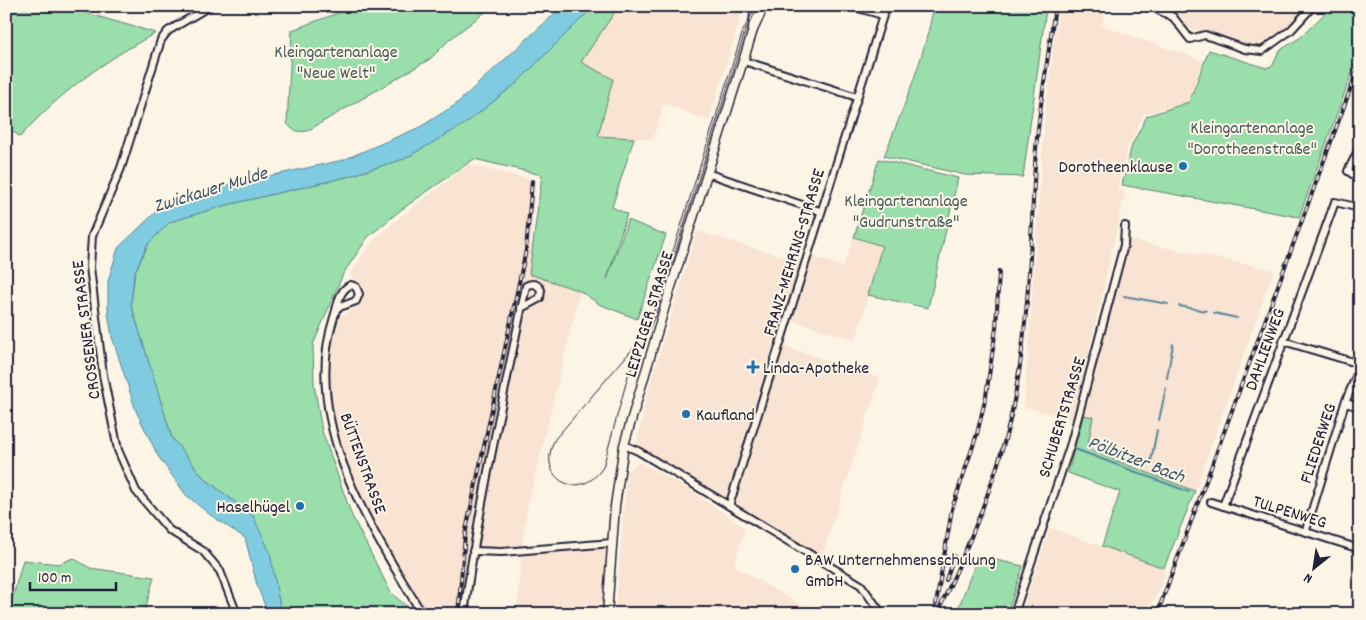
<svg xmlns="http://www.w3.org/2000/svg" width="1366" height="620" font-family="Dekko,sans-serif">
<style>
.built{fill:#f9e3d3}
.green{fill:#99deab;stroke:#5e8073}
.water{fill:#7fcbdf;stroke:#5a879d}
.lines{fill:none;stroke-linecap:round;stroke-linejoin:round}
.stream{stroke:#5a879d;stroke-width:2}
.minor-casing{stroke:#22223b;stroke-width:10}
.tertiary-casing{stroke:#22223b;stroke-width:11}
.minor{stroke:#fcf5e5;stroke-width:6}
.tertiary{stroke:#fcf5e5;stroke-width:8}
.tram{stroke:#22223b;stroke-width:1}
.rail-casing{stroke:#22223b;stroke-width:4}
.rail{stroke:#fcf5e5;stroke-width:2;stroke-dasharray:5.5;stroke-linecap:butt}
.poi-dot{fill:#1f6fb2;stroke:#fcf5e5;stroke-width:2}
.labels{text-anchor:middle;stroke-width:4;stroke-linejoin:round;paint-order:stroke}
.park-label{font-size:18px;fill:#465a5d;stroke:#fcf5e5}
.poi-label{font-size:18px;fill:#22223b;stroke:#fcf5e5;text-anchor:start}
.street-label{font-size:18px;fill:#22223b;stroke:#fcf5e5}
.water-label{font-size:19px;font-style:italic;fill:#3e556c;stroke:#fcf5e5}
</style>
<rect width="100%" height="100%" fill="#fcf5e5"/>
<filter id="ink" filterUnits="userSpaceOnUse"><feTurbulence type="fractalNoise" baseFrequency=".02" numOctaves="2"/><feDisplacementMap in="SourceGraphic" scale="10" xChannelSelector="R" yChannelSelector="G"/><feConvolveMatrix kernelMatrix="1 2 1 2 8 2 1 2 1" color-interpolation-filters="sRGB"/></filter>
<g filter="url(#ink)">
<!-- built -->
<g class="built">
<path d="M619 6H744L709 121 664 103 653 139 598 136 613 79 580 62Z"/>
<path d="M1059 6H1107L1101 25 1203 61 1188 102 1144 114 1128 147 1117 189 1125 191 1074 420 1024 407 1045 115Z"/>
<path d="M1162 6H1309L1288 28 1263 48 1192 30 1187 27 1173 8Z"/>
<path d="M468 165 535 180 529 274 580 291 528 504 520 556 467 557 460 610 455 614H433L421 604 390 559 363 504 338 438 329 396 328 369 331 340 335 326 341 316 361 304 365 296 364 288 350 274 361 257 376 238 399 218Z"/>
<path d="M697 231 801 262 777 344 880 378 822 556 636 446 650 384Z"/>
<path d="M854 237 882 246 856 340 793 321 812 256 843 267Z"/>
<path d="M1129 240 1274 270 1195 491 1094 452 1088 446 1093 417 1083 415Z"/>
<path d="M640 462 695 493 745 528 734 566 817 614H615L627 470Z"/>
<path d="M1050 528 1164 568 1165 574 1156 597 1143 614H1021Z"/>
<path d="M607 547 603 614H516L522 554Z"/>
</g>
<!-- green -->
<g class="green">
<path d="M6 6H61L156 33C105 60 58 94 20 137L6 126Z"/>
<path d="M357 6H493L449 40 430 59 307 131C299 133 291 130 287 123L292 30Z"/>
<path d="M594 6H619L581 62 613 79 598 136 634 138 612 207 627 214 607 279 628 220 666 235 637 319 599 304 580 291 529 274 542 175 474 159 402 209 368 237 343 274 313 345 314 384 322 431 352 516 391 593 416 614H285L280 607 274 580 253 516 204 478 172 438 131 304 135 272 149 243 170 222 223 206 346 177 404 159 467 122 518 82Z"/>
<path d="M934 6 1009 8 1032 6 1046 9 1023 177 965 175 884 156C904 107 924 58 934 6Z"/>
<path d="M1332 6H1360V51L1299 217 1122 185 1132 145 1147 116 1189 102 1209 50 1266 68 1273 65 1279 51 1301 37Z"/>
<path d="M879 159 958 178 928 308 868 295 882 246 854 237Z"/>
<path d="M1083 415 1093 417 1088 445 1094 452 1195 491 1164 568 1102 546 1120 492 1068 473Z"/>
<path d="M978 556 1023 566 1007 614H956Z"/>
<path d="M73 558 90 568 154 577 144 614H8L23 560 59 564Z"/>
</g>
<!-- water -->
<path class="water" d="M563 6H594L518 82 465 124 404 159 346 177 223 206 170 222 147 245 134 274 131 304 172 438 204 478 253 516 270 552 280 607 285 614H268L257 585 245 538 209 514 186 495 158 456 136 411 112 337 108 313V281L118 248 161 207 196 192 343 160 420 127 455 105Z"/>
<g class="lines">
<!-- stream -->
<g class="stream">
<path d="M1124 296 1168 304"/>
<path d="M1179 306 1206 311"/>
<path d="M1214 313 1237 318"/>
<path d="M1167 378 1173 344"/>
<path d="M1159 420 1166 388"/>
<path d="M1075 449 1189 492"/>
<path d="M1151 461 1157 430"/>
</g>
<!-- minor casing -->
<g class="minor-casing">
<g id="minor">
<path d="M210 6 168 31 161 40 121 168 92 236 90 267 103 375 118 450 136 491 169 530 203 551 220 571 237 614"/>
<path d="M851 6 883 15"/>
<path d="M1150 6 1173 17 1190 39 1205 35 1245 49 1262 51 1291 30 1313 6"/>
<path d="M744 61 857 97"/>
<path d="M1360 147 1348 171 1360 179"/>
<path d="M707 173 820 211"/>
<path d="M337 308 356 301 359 294 356 287 351 285C338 290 338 306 334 317 301 419 368 524 418 607L424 614"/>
<path d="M1283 341 1360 364"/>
<path d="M1345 403 1360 407"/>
<path d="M624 445 638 451 861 585 882 614"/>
<path d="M1211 502 1360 549"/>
<path d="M729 506 886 6"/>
<path d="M1223 506 1335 202 1360 208"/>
<path d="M1306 530 1345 403 1360 367"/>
<path d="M473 551 502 552 612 543"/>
<path d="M464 614C479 503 504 395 526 286 532 282 538 284 541 290L540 298 521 308"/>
<path d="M1014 614 1071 443 1124 245 1125 226"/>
</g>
</g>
<!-- tertiary casing -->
<g class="tertiary-casing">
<g id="tertiary">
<path d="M753 29 755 6"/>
<path d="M607 614 615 506 624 445 665 306 753 30 764 6"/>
</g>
</g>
<!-- minor -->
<use href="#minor" class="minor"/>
<!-- tertiary -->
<use href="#tertiary" class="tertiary"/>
<!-- tram -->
<path class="tram" d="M756 6 743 31 651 320 642 338 555 439C534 480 581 503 603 467L628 376 655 316 746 29 759 6"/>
<!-- rail casing -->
<g class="rail-casing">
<g id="rail">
<path d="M946 580 954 556"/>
<path d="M936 604 952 509 977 434 986 396 996 328 999 271"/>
<path d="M458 614 465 535 526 250 532 181"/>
<path d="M937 614C967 549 995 485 1011 416 1030 328 1030 238 1036 149 1040 101 1049 54 1055 6"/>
<path d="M1157 614 1360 63"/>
</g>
</g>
<!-- rail -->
<use href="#rail" class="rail"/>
</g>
</g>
<!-- markers -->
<g class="poi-dot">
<circle cx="1183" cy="166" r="5"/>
<path d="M750.5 359.5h5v5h5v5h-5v5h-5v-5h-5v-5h5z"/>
<circle cx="686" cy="414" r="5"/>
<circle cx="300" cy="506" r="5"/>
<circle cx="795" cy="569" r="5"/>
</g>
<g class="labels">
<!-- park labels -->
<g class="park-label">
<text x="336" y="57">Kleingartenanlage<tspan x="336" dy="21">"Neue Welt"</tspan></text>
<text x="1252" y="133">Kleingartenanlage<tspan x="1252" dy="21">"Dorotheenstraße"</tspan></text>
<text x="906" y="206">Kleingartenanlage<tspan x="906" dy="21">"Gudrunstraße"</tspan></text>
</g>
<!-- poi labels -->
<g class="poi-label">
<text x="1173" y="172" text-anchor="end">Dorotheenklause</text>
<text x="763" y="373">Linda-Apotheke</text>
<text x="696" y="420">Kaufland</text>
<text x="290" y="512" text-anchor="end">Haselhügel</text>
<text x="805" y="565">BAW Unternehmensschulung<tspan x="805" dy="21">GmbH</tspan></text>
</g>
<!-- street labels -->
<g class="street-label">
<text transform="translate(793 252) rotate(-73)" y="6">FRANZ-MEHRING-STRASSE</text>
<text transform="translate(648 314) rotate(-73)" y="6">LEIPZIGER STRASSE</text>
<text transform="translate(85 330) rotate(-97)" y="6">CROSSENER STRASSE</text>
<text transform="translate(1264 349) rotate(-70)" y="6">DAHLIENWEG</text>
<text transform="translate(1061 417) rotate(-73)" y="6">SCHUBERTSTRASSE</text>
<text transform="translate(1317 443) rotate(-72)" y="6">FLIEDERWEG</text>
<text transform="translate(364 463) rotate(70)" y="6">BÜTTENSTRASSE</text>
<text transform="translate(1290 511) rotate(17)" y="6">TULPENWEG</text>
</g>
<!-- water labels -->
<g class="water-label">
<text transform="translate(210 188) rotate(-17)" y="7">Zwickauer Mulde</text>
<text transform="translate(1137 458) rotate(21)" y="7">Pölbitzer Bach</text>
</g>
</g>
<!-- margin -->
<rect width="1366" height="620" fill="none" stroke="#fcf5e5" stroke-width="25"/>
<rect x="12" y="12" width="1341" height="595" fill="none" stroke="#22223b" stroke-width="2" filter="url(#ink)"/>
<!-- north arrow -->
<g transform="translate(1314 568) rotate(210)" stroke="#fcf5e5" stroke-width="4" paint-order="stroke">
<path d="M0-4L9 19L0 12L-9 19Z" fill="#22223b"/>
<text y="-8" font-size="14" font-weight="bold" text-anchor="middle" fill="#22223b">N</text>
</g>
<!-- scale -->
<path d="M30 582v8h86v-8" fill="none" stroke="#22223b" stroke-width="2.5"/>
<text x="38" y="582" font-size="15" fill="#22223b" stroke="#fcf5e5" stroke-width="4" paint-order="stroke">100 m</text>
</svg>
